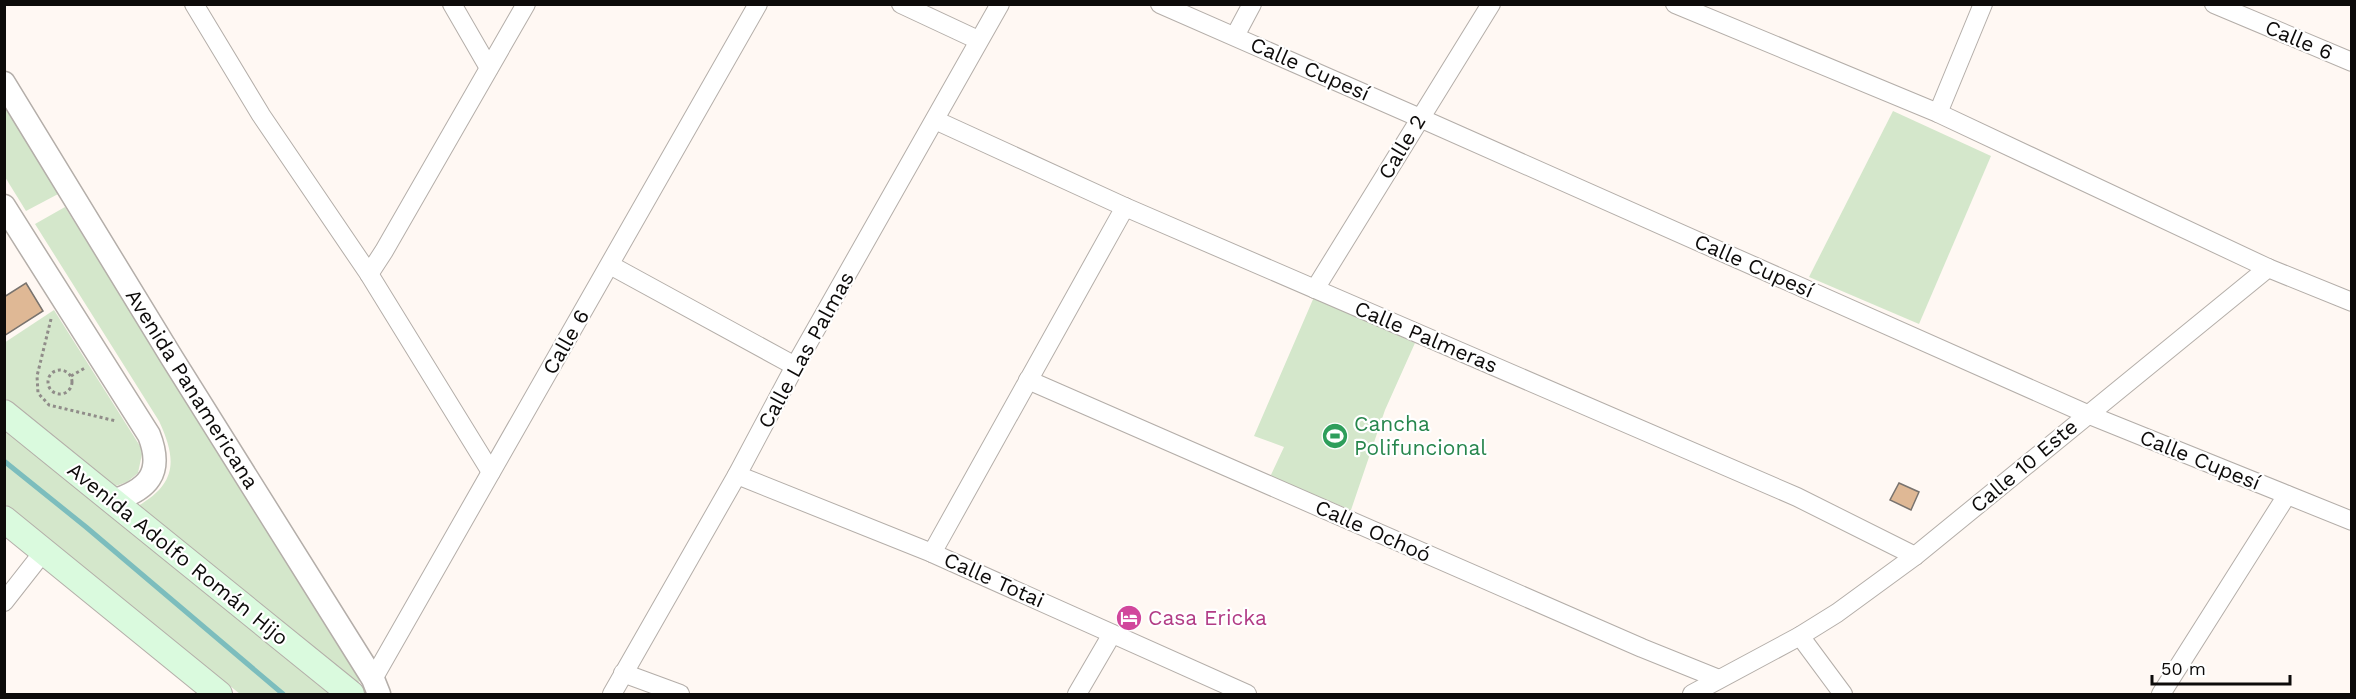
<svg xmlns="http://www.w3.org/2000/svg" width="2356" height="699" font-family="'Work Sans',sans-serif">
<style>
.green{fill:#d4e7cb}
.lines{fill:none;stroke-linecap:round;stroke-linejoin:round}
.stream{stroke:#7cbdbd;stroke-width:5}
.building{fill:#dfb895;stroke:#79736e;stroke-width:1.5}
.minor-casing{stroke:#b4aea9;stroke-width:20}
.tertiary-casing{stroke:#b4aea9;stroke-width:25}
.secondary-casing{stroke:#b4aea9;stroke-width:28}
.path{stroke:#908c89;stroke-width:3;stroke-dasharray:3 3;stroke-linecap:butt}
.minor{stroke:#fff;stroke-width:18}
.tertiary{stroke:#fff;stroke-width:22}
.secondary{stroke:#dafade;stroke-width:26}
.labels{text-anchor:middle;stroke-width:4.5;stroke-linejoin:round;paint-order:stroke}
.street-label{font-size:21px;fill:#0d0b0a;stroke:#fff}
.leisure-label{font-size:21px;fill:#27864d;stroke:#fff;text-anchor:start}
.hotel-label{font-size:21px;fill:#b23c85;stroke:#fff;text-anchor:start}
</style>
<rect width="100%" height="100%" fill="#fff8f3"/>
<!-- green -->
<g class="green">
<path d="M4 105 60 193 26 211 5 177Z"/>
<path d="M1893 111 1991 156 1919 324 1809 277Z"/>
<path d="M65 207 364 680 355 683 138 506C177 483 177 460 159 421L35 224Z"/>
<path d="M1314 297 1415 343 1385 410 1351 510 1270 477 1284 447 1254 436Z"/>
<path d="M54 310 140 446 142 454 138 473 127 482 113 487 5 398 4 343Z"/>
<path d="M4 419 355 694H240L5 504Z"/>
</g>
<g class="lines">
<!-- stream -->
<path class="stream" d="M4 461 86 527 283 694"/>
</g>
<!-- building -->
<g class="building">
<path d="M26 283 43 311 4 336V297Z"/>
<path d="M1899 483 1919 492 1911 510 1890 500Z"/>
</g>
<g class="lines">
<!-- minor casing -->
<g class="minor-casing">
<g id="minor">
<path d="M194 4 261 115 369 274 491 472"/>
<path d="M452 4 489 68"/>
<path d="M901 4 978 40"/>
<path d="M1160 4 1420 118 2087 414 2352 521"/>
<path d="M1675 4 1938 113 2268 268 2352 302"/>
<path d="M2214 4 2352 62"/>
<path d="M1235 36 1252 4"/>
<path d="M1938 113 1983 4"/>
<path d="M935 120 1125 207 1797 497 1915 556"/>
<path d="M610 265 795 366"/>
<path d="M369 274 384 251 526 4"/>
<path d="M1315 289 1491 4"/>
<path d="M1028 380 1642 648 1719 679"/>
<path d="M737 475 932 553 1247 694"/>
<path d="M932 553 1125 207"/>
<path d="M4 602 44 551"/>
<path d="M1800 636 1843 694"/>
<path d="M623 673 680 694"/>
<path d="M373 679 758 4"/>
<path d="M612 694 737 475 795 366 1000 4"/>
<path d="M1077 694 1112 634"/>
<path d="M1692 694 1800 636 1837 613 1915 556 2268 268"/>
<path d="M2161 694 2287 495"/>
</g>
</g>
<!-- tertiary casing -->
<g class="tertiary-casing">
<g id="tertiary">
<path d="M4 83 172 358 373 679 379 694"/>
<path d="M4 206 149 435C164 473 148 490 112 501"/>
</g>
</g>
<!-- secondary casing -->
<g class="secondary-casing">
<g id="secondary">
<path d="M4 413 351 694"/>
<path d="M4 519 219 694"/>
</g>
</g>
<!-- path -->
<g class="path">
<path d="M51 319 37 376 38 393 49 405 116 421"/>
<circle cx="60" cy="382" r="12"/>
<path d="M71 376 85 368"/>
</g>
<!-- minor -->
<use href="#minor" class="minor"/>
<!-- tertiary -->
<use href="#tertiary" class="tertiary"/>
<!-- secondary -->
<use href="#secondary" class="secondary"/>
</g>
<!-- icons -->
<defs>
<g id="stadium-disc" transform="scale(1.35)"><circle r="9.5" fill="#2e9e5b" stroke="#fff"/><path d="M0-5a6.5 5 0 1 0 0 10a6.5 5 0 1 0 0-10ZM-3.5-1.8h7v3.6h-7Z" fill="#fff"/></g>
<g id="hotel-disc" transform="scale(1.35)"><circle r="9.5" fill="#d1479c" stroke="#fff"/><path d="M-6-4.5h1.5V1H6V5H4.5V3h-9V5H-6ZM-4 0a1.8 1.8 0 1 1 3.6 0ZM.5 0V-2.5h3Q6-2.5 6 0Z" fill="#fff"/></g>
</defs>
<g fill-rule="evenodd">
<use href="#stadium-disc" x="1335" y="436"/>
<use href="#hotel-disc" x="1129" y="618"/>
</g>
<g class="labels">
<!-- street labels -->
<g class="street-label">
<text transform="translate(2299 40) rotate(23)" y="7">Calle 6</text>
<text transform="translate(1310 69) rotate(24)" y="7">Calle Cupesí</text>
<text transform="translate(1402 147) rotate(-59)" y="7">Calle 2</text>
<text transform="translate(1754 266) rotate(24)" y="7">Calle Cupesí</text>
<text transform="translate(1426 337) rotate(23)" y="7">Calle Palmeras</text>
<text transform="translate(566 342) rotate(-60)" y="7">Calle 6</text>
<text transform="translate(806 350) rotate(-61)" y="7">Calle Las Palmas</text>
<text transform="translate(192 389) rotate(58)" y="7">Avenida Panamericana</text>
<text transform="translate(2200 460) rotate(22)" y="7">Calle Cupesí</text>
<text transform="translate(2024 466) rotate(-40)" y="7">Calle 10 Este</text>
<text transform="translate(1373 531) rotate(24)" y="7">Calle Ochoó</text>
<text transform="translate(178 554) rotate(39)" y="7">Avenida Adolfo Román Hijo</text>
<text transform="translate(994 580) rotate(24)" y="7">Calle Totai</text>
</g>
<!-- leisure labels -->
<g class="leisure-label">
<text x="1354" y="431">Cancha<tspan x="1354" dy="24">Polifuncional</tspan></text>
</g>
<!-- hotel labels -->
<g class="hotel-label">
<text x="1148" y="625">Casa Ericka</text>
</g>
</g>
<!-- border -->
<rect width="2356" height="699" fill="none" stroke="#0d0b0a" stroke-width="12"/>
<!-- scale -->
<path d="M2152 675v9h138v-9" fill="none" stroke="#0d0b0a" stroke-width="3"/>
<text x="2161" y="675" font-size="18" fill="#0d0b0a" stroke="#ffffff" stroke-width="4.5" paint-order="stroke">50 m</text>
</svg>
